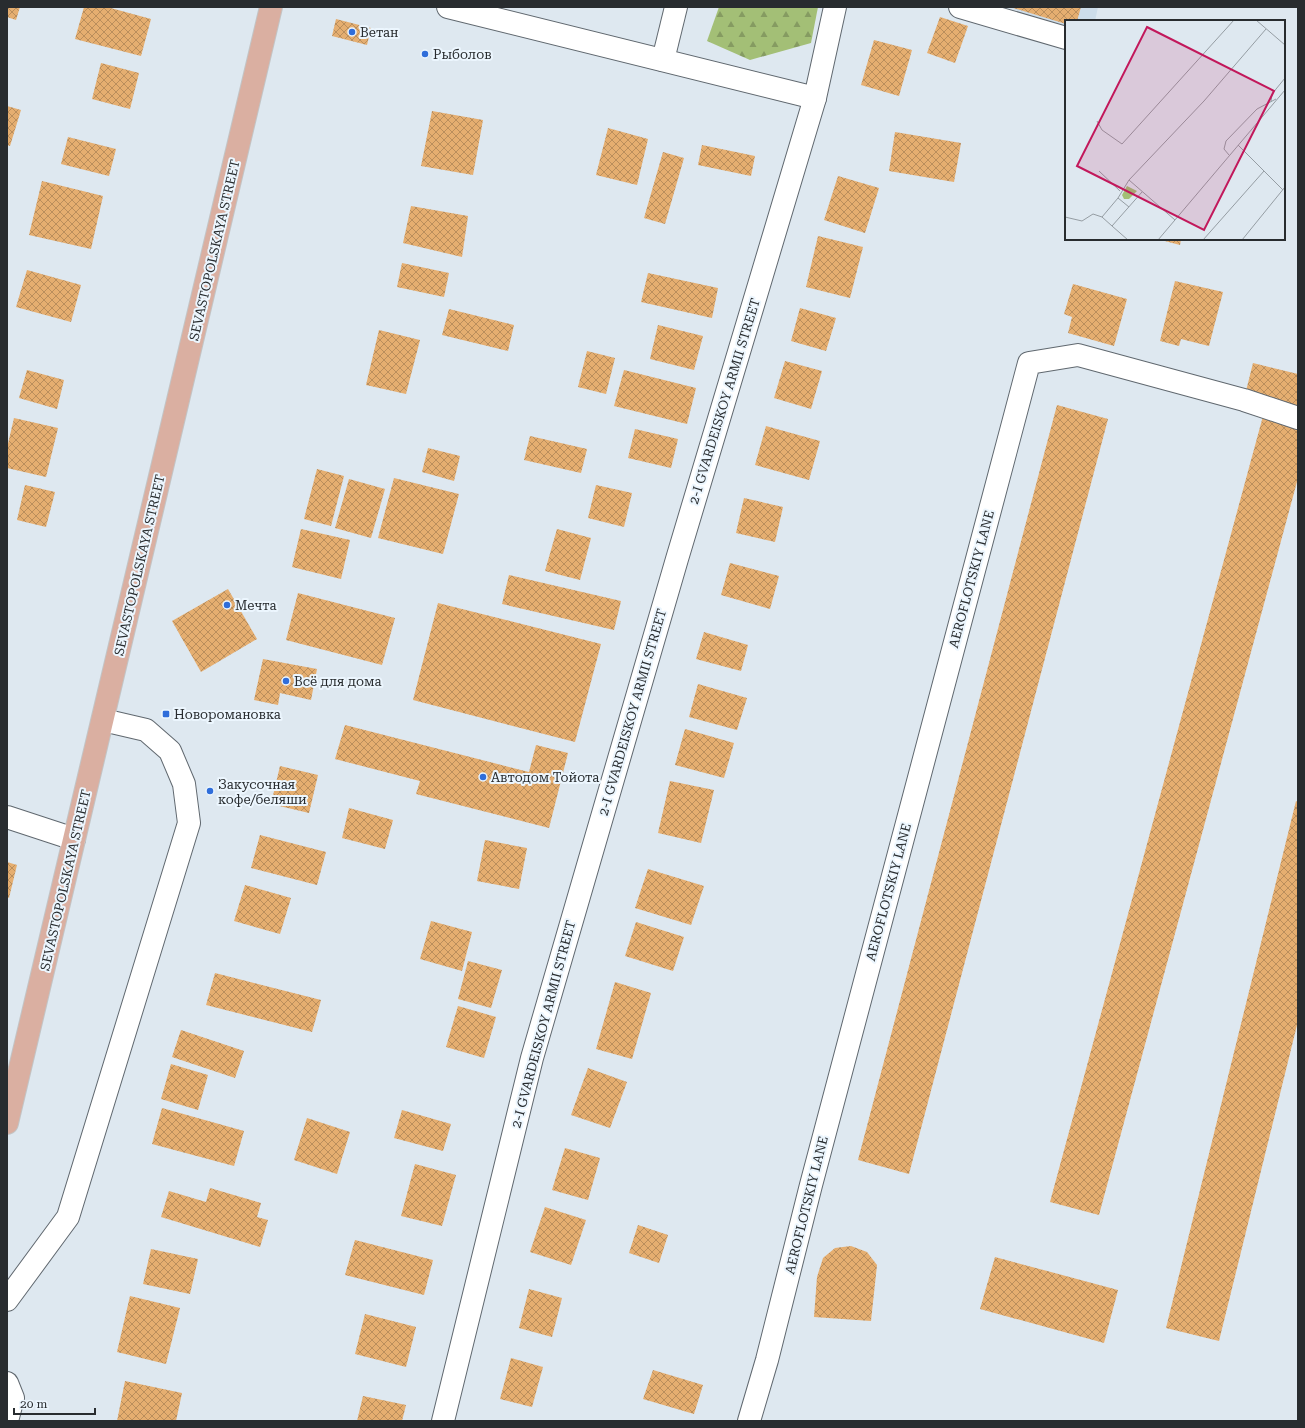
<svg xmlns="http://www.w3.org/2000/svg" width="1305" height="1428" font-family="'Roboto Serif',serif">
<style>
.built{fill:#cdddea}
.forest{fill:url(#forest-firs)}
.building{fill:url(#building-cross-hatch)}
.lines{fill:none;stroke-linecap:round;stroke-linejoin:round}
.minor-casing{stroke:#60686f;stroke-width:24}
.major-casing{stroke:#c3c4c5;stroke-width:24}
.minor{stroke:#fff;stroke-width:22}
.major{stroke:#daafa1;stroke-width:22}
.poi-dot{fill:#2f6dda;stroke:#ecf6fe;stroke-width:1.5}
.labels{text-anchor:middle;stroke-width:4;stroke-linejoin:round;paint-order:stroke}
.poi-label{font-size:13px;fill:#282c2f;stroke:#ecf6fe;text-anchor:start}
.street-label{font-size:13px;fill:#282c2f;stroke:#ecf6fe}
.inset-road{fill:none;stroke:#959da3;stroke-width:1}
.view{fill:#c2185b;fill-opacity:0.15;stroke:#c2185b;stroke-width:2}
.inset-edge{fill:none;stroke:#282c2f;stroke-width:2}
</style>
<defs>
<pattern id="forest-firs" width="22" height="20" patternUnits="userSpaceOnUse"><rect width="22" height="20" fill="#a3bf76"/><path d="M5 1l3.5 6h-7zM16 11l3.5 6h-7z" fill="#859b61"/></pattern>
<pattern id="building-cross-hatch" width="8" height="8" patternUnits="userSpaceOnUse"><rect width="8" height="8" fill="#e5ae70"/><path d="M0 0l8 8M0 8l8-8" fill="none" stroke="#ba8e5c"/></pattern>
</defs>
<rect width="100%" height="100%" fill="#dee8f0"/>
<!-- built -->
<path class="built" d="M1006 7H1098L1095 21H1066V26Z"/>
<!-- forest -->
<path class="forest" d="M719 7H818L811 43 750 60 707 41Z"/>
<!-- building -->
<g class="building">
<path d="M7 7H20L16 20 7 17Z"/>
<path d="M84 7H107L151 19 141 56 75 39Z"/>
<path d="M1010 7H1081L1077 21H1066V24Z"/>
<path d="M940 17 968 26 955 63 927 53Z"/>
<path d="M336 19 371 28 367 45 332 36Z"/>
<path d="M874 40 912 50 899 96 861 85Z"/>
<path d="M101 63 139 73 130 109 92 99Z"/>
<path d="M7 106 21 110 10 146 7 145Z"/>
<path d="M432 111 483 120 473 175 421 166Z"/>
<path d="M608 128 648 139 637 185 596 175Z"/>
<path d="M895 132 961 143 954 182 889 171Z"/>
<path d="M68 137 116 149 109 176 61 164Z"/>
<path d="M702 145 755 156 751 176 698 165Z"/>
<path d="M663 152 684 158 665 224 644 218Z"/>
<path d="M838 176 879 188 865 233 824 220Z"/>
<path d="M42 181 103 196 91 249 29 235Z"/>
<path d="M411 206 468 216 462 257 403 243Z"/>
<path d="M818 236 863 247 850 298 806 287Z"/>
<path d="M1157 239H1181L1180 245Z"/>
<path d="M402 263 449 273 444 297 397 287Z"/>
<path d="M27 270 81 285 71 322 16 307Z"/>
<path d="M648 273 718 288 712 318 641 302Z"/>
<path d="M1175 281 1223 292 1209 346 1181 339 1179 346 1160 341Z"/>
<path d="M1073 284 1127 299 1114 346 1068 333 1072 317 1064 314Z"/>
<path d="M800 308 836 318 826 351 791 341Z"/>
<path d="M449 309 514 325 508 351 442 335Z"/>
<path d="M658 325 703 336 694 370 650 359Z"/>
<path d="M379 330 420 340 406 394 366 385Z"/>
<path d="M587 351 615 358 606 394 578 387Z"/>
<path d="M785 361 822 371 811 409 774 398Z"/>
<path d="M1253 363 1298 374V407L1245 395Z"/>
<path d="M27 370 64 380 57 409 19 398Z"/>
<path d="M624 370 696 388 687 424 614 406Z"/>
<path d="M1057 405 1108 419 909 1174 858 1160Z"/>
<path d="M1263 416 1298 425V478L1099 1215 1050 1202Z"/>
<path d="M14 418 58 428 46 477 7 468V448Z"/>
<path d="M766 426 820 441 809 480 755 465Z"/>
<path d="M635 429 678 439 671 468 628 458Z"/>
<path d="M530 436 587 449 581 473 524 460Z"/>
<path d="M428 448 460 456 454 481 422 472Z"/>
<path d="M317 469 344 476 331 526 304 519Z"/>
<path d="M394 478 459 494 443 554 378 538Z"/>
<path d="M349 479 385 489 371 538 335 528Z"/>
<path d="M25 485 55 492 46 527 17 520Z"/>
<path d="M596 485 632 493 624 527 588 518Z"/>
<path d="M744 498 783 507 775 542 736 533Z"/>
<path d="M301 529 350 540 341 579 292 567Z"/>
<path d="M557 529 591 538 580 580 545 571Z"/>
<path d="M730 563 779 576 770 609 721 595Z"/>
<path d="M509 575 621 601 614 630 502 604Z"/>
<path d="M228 589 257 639 201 672 172 621Z"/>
<path d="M298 593 395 618 382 665 286 640Z"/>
<path d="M438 603 601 644 575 742 413 700Z"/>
<path d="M704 632 748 645 741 671 696 659Z"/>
<path d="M263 659 317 669 311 700 280 693 278 705 254 700Z"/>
<path d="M698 684 747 698 737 730 689 717Z"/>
<path d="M345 725 529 772 536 745 568 753 549 828 416 794 420 781 335 759Z"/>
<path d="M685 729 734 743 724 778 675 765Z"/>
<path d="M280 766 318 775 309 813 271 804Z"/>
<path d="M670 781 714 790 701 843 658 833Z"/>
<path d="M1296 801 1298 802V1021L1219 1341 1166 1328Z"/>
<path d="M349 808 393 820 385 849 342 838Z"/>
<path d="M260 835 326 852 317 885 251 868Z"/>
<path d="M485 840 527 848 519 889 477 881Z"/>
<path d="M7 862 17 865 9 898 7 897Z"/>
<path d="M648 869 704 886 691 925 635 908Z"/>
<path d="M245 885 291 898 280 934 234 921Z"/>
<path d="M431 921 472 932 462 971 420 959Z"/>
<path d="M636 922 684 937 673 971 625 956Z"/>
<path d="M468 961 502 970 491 1008 458 999Z"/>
<path d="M215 973 321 1000 312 1032 206 1005Z"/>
<path d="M615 982 651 993 632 1059 596 1049Z"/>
<path d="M458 1006 496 1017 484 1058 446 1047Z"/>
<path d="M181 1030 244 1051 235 1078 172 1057Z"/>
<path d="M171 1064 208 1075 198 1110 161 1099Z"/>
<path d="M588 1068 627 1082 610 1128 571 1115Z"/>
<path d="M162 1108 244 1131 234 1166 152 1144Z"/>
<path d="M402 1110 451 1124 443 1151 394 1138Z"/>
<path d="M307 1118 350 1132 337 1174 294 1160Z"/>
<path d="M565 1148 600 1158 588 1200 552 1190Z"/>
<path d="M415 1164 456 1175 442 1226 401 1216Z"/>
<path d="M210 1188 261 1203 257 1217 268 1220 260 1247 161 1217 169 1191 206 1202Z"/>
<path d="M545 1207 586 1220 571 1265 530 1252Z"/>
<path d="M638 1225 668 1235 659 1263 629 1253Z"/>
<path d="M355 1240 433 1260 424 1295 345 1275Z"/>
<path d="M851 1246 867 1252 877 1265 871 1321 814 1317 817 1277 823 1258 835 1248Z"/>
<path d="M151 1249 198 1259 190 1294 143 1284Z"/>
<path d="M995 1257 1118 1290 1104 1343 980 1309Z"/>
<path d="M529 1289 562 1298 552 1337 519 1328Z"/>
<path d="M130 1296 180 1308 166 1364 117 1352Z"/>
<path d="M365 1314 416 1327 406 1367 355 1354Z"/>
<path d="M511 1358 543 1367 532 1407 500 1399Z"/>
<path d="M653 1370 703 1385 694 1414 643 1399Z"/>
<path d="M125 1381 182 1393 176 1421H117Z"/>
<path d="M363 1396 406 1405 402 1421H357Z"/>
</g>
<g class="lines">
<!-- minor casing -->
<g class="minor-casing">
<g id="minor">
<path d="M448 7 815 98"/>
<path d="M960 7 1066 38"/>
<path d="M663 60 676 7"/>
<path d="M7 817 74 839"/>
<path d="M7 1300 68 1217 189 823 184 784 170 751 146 730 103 720"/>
<path d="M7 1383 13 1398 7 1421"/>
<path d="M443 1421 532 1058 677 559 815 98 835 7"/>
<path d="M749 1421 767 1360 811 1185 1029 363 1078 355 1244 400 1298 418"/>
</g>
</g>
<!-- major casing -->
<g class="major-casing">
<path id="major" d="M7 1123 271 7"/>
</g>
<!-- minor -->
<use href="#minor" class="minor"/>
<!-- major -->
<use href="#major" class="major"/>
</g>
<!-- markers -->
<g class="poi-dot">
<circle cx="352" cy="32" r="4"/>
<circle cx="425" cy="54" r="4"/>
<circle cx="227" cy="605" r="4"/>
<circle cx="286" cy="681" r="4"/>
<rect x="162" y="710" width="8" height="8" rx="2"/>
<circle cx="483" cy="777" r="4"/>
<circle cx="210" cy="791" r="4"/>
</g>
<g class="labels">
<!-- poi labels -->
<g class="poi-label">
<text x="360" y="37">Ветан</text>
<text x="433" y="59">Рыболов</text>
<text x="235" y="610">Мечта</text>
<text x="294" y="686">Всё для дома</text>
<text x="174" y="719">Новоромановка</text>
<text x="491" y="782">Автодом Тойота</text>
<text x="218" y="789">Закусочная<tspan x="218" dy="15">кофе/беляши</tspan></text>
</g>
<!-- street labels -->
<g class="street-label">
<text transform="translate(214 250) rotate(-77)" y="5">SEVASTOPOLSKAYA STREET</text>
<text transform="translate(724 401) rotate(-73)" y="5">2-I GVARDEISKOY ARMII STREET</text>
<text transform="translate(139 565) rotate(-77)" y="5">SEVASTOPOLSKAYA STREET</text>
<text transform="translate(971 579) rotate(-75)" y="5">AEROFLOTSKIY LANE</text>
<text transform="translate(632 712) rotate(-74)" y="5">2-I GVARDEISKOY ARMII STREET</text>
<text transform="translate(65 880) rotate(-77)" y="5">SEVASTOPOLSKAYA STREET</text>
<text transform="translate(888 892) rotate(-75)" y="5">AEROFLOTSKIY LANE</text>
<text transform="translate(543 1024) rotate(-75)" y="5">2-I GVARDEISKOY ARMII STREET</text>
<text transform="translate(806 1205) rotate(-76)" y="5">AEROFLOTSKIY LANE</text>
</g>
</g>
<!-- overview -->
<g transform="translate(1065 20)">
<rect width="220" height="220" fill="#dee8f0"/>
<path d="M62 166 72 171 64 179H59L57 175Z" fill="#a3bf76"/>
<path class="inset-road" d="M191 0 220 25M206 82 207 74 220 58M32 101 37 110 57 124 169 0M173 125 218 170M164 135 159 129 161 121 192 89 211 79M34 151 55 171M64 160 110 200M53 178 64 160 139 81 201 9M0 197 17 201 28 194 37 197M47 206 37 197 53 178 64 187M63 220 47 206 77 172M93 220 220 70M138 220 199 151M177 220 220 167"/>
<path class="view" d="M82 7 209 71 139 210 12 146Z"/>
<rect width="220" height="220" class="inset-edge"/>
</g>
<!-- border -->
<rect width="1305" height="1428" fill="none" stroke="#282c2f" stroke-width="16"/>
<!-- scale -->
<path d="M14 1408v6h81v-6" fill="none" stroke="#282c2f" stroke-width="2"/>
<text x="20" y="1408" font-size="12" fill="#282c2f" stroke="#ecf6fe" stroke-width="3" paint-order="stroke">20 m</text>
</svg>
